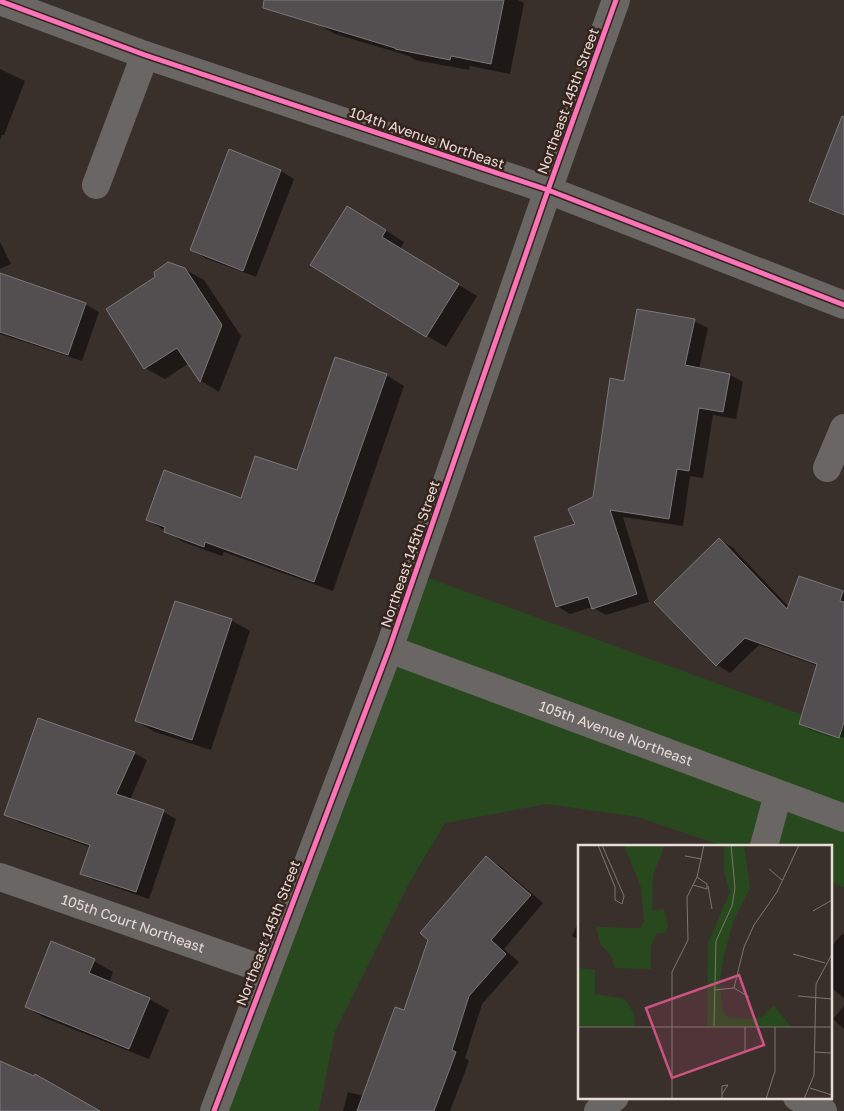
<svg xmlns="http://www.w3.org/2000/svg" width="844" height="1111" font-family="'Golos Text',sans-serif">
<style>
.green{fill:#27491d}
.shadow{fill:#0007}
.building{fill:#534f51;stroke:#7a777a}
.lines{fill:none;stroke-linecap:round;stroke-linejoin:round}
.minor{stroke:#6a6663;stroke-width:28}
.cycleway-casing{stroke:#35241d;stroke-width:8}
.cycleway{stroke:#fb73b8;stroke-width:5}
.labels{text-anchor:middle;stroke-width:5;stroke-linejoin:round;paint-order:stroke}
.street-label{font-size:14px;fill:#e8dcd7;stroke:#35241d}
.inset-road{fill:none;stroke:#7f7570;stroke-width:1}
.view{fill:#cd5380;fill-opacity:0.15;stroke:#cd5380;stroke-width:2.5}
.inset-edge{fill:none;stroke:#e8dcd7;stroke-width:2.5}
</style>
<rect width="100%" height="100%" fill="#39302c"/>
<!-- green -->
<path class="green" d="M415 573 844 730V887L830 882V846H723L638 817 547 804 445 823 409 883 335 1031 319 1111H214Z"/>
<!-- shadow -->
<g class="shadow">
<path d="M263 0H518L524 3 510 74 470 66 469 70 415 60 409 56 335 34 316 23Z"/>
<path d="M0 69 25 81 4 135H2L0 140Z"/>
<path d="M844 146V216L824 208 810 200Z"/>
<path d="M230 151 281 171 294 179 256 277 205 258 192 250Z"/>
<path d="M366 218 404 242 400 249 477 296 446 347 427 336Z"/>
<path d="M0 242 11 264 0 269Z"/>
<path d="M184 269 204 280 241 336 219 392 201 381 189 363 165 379 145 368Z"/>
<path d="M0 275 85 304 99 312 82 361 0 334Z"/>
<path d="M694 321 708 328 699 369 730 375 743 382 736 419 713 415 703 478 690 476 683 526 623 517 649 602 606 615 592 607 570 614 557 606 577 525 594 497 625 382Z"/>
<path d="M386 375 404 386 333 591 224 552 222 556 183 542 148 520 242 500 298 472Z"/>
<path d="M719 540 732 547 789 607 844 593V738L812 728V730L844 741 813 731 800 724 818 666 759 645 730 673 717 665 656 602Z"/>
<path d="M231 620 250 631 211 750 155 732 136 721Z"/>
<path d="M134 753 147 760 130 800 164 812 176 819 149 899 94 880 82 873 90 847 19 822 6 815Z"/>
<path d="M486 858 500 866 543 903 504 949 519 962 482 1004 465 1058 469 1061 450 1111H343L348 1092 364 1096 405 1012Z"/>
<path d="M579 921V940L572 936Z"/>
<path d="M842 934 844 935V998L830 987V948Z"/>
<path d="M94 961 113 972 109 983 149 999 169 1010 149 1059 45 1018 26 1007Z"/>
<path d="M844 1006V1029L833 1019Z"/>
</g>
<!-- building -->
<g class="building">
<path d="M264 0H504L491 64 451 56 450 60 395 49V48L263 8Z"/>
<path d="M842 116 844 117V215L809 201Z"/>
<path d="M229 149 281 170 243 271 190 250Z"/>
<path d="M347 206 386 230 382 237 459 284 426 337 310 265Z"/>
<path d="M168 262 185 268 222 325 200 382 177 348 144 369 106 309 155 277 154 272Z"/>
<path d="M0 273 86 303 68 355 0 332Z"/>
<path d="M637 309 695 319 685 365 730 374 723 412 699 408 689 471 677 469 669 519 610 510 637 594 592 609 588 597 556 607 534 537 575 524 568 509 593 497 610 378 624 381Z"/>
<path d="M335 357 387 374 314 582 205 542 204 547 164 532 165 527 146 520 164 470 241 498 255 456 297 470Z"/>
<path d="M719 538 787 609 799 576 843 591 840 601 844 602V722L839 738 799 724 817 664 745 638 716 666 654 602Z"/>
<path d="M175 601 232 619 192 740 135 721Z"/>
<path d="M38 718 135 752 116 794 164 810 136 892 80 874 90 845 4 815Z"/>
<path d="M486 856 531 895 491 940 506 954 469 996 452 1050 456 1052 434 1111H357L395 1007 404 1010 428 940 420 933Z"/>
<path d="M51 941 95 959 89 973 150 998 129 1049 25 1007Z"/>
<path d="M0 1061 34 1076 35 1074 100 1111H0Z"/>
</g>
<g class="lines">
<!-- minor -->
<g class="minor">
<path d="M0 1 145 55 548 190 844 305"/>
<path d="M96 185 145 55"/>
<path d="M827 468 844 428"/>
<path id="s1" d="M389 649 844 818"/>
<path d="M764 846 778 794"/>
<path id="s2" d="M0 877 266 970"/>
<path d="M797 1097 823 1111"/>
<path d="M214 1111 389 649 548 190 616 0"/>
<path d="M598 1111 615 1097"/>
</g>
<!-- cycleway casing -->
<g class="cycleway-casing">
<g id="cycleway">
<path d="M0 1 145 55 548 190 844 305"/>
<path d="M214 1111 389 649 548 190 616 0"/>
</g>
</g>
<!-- cycleway -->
<use href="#cycleway" class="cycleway"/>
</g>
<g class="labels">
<!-- street labels -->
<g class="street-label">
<text transform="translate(568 101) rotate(-70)" y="5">Northeast 145th Street</text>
<text transform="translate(427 138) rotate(19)" y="5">104th Avenue Northeast</text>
<text transform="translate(410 554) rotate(-71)" y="5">Northeast 145th Street</text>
<text dy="5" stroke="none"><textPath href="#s1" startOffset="242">105th Avenue Northeast</textPath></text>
<text dy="5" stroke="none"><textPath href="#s2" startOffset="141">105th Court Northeast</textPath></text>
<text transform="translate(268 933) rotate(-69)" y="5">Northeast 145th Street</text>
</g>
</g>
<!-- overview -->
<g transform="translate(578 845)">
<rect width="254" height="254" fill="#39302c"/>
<path d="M46 0H87L75 30 74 66 86 64 90 82 87 88 78 89 73 101V124L37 123 32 109 23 100 18 82 62 83 66 76 63 42ZM146 0H166L172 43 155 77 146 110 142 135 144 164 149 172 169 174 184 172 196 160 213 182H129L130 98 152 47 146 27ZM0 123 17 125V149L47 154 56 169 57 182H0Z" fill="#27491d"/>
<path class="inset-road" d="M20 0 37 42V55L44 59 46 51 24 0M107 11 124 14M191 24 204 35M115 40 129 44V39L119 32M130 41 134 64M235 66 254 55M215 109 247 118M156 143 166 102 176 80 199 47 221 0M136 145 156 143 171 152M220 151 254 154M136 181 138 96 154 61 157 43 153 0M0 182H254M167 182V207M236 207 254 208M232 243 254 250M144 249 150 240 144 241V254M94 254V127L110 95 109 52 119 32 126 0M188 254 197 226V182M226 254 236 230 238 139 254 109"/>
<path class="view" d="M161 130 186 200 94 233 68 163Z"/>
<rect width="254" height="254" class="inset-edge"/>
</g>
</svg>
